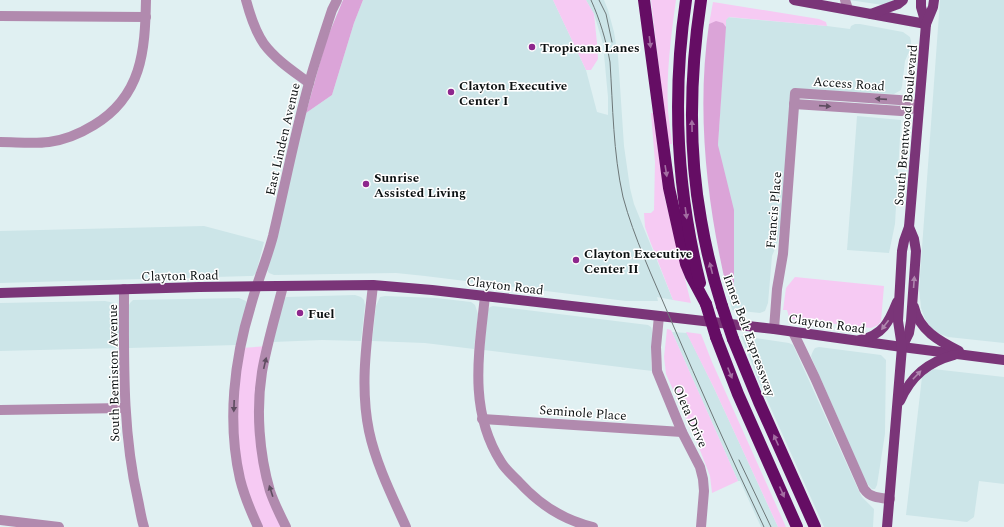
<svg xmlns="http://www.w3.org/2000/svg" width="1004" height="527" font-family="Spectral,serif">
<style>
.built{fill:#cce5e8}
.green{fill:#f6caf3}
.forest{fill:#dba4d8}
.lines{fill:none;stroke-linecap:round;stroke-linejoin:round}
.minor{stroke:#b18aae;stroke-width:10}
.major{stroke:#7a3578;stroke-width:10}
.highway{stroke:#650d64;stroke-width:12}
.tram{stroke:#6d7778;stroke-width:1}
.highway-bridge{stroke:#650d64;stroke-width:12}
.oneway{fill:#a36ea2}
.oneway2{fill:#5e4d60}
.oneway3{fill:#af86ae}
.poi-dot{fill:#8e278d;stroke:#fff;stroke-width:1.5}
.labels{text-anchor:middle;stroke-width:3;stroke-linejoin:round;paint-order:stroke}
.poi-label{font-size:13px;font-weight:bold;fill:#0b1011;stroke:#fff;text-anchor:start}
.street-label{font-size:13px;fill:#0b1011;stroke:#fff}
</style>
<rect width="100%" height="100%" fill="#e0f0f2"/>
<!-- built -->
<g class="built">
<path d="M363 0H553L586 70 597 112 608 115V97L603 44 594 14 586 0H604L608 10 614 32 618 56 624 146 630 188 634 204 673 300 657 297 658 301H626L425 276 396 273 274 275 269 273 267 270 306 113 332 95 354 23Z"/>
<path d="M849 0H896L883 5Z"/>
<path d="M940 0H1004V343L948 337 940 334 931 328 925 319 921 308 919 289Z"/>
<path d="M726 17 827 26 850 29 851 26 855 24H860L903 32 910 37 911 41V47L905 61 902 86 901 90 894 94 791 89 785 204 777 244 772 256 768 303 765 311 760 313 732 310 727 290 730 292 718 145Z"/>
<path d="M857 116 901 120 895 224 889 253 847 250Z"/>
<path d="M204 226 264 242 256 273 253 276H250L0 283V231Z"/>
<path d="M355 295 361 297 364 300 365 305 361 341 322 340 273 342 284 299 286 297Z"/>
<path d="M385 296 436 298 471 302 475 305 478 314 474 349 425 343 372 341 376 306 380 297Z"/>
<path d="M239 298 246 301 247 304 237 345 129 348 128 307 130 303 133 300Z"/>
<path d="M105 301 115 303 118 307 120 348 0 351V303Z"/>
<path d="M493 306 648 325 651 327 653 334 651 362 652 371 484 350 488 310 490 307Z"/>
<path d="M672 332 687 333 714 388 778 527H761L740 481H738Z"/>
<path d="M741 336 789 343 793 345 858 489 862 497 874 509 873 527H824L759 382Z"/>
<path d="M819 347 881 355 886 360 885 434 877 485 875 489H872L870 487 866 482 812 359 811 356 813 351 815 348Z"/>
<path d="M933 369 1004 377V484L979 481 974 517 967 522 906 515 922 377Z"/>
</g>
<!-- green -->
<g class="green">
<path d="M553 0H586L594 14 597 43 598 59 591 70H586Z"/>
<path d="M651 0H676C671 36 666 74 668 111 669 122 671 133 672 144H668Z"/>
<path d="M713 2 819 19 826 22 827 26 729 17 726 20V27L723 23 717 22 709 24Z"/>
<path d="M651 113H653L665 199 691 303 673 300 650 241 645 227 644 213H651L654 210 655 162Z"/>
<path d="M795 277 884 286 881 321 878 325 871 328 792 319 789 317 787 310H783L786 288Z"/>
<path d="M667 329 671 330 672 332 738 481 712 493 710 476 698 445 666 374 664 357Z"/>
<path d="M686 332 701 334 712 362 786 527H778L714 388Z"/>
<path d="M268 346 262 372 261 447 286 527H258L235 446 241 348Z"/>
</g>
<!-- forest -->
<g class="forest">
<path d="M343 0H363L354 23 332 95 306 113 326 41Z"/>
<path d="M716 21 723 23 726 27 718 145 734 210V290L733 292H729L727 290C707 204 696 112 709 24Z"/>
</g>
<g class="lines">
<!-- minor -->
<g class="minor">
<path d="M246 0C250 15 255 31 264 44 276 60 293 71 309 83"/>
<path d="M845 0 848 9"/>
<path d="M0 16 146 17"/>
<path d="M794 104 901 111 919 107"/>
<path d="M0 142C16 142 33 144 49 142 64 140 81 133 94 125 142 96 145 51 146 0"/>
<path d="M373 285C368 333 359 383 369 431 376 464 392 496 406 527"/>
<path d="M283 286C276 314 267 343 262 372 256 410 259 453 270 491 274 503 280 515 286 527"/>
<path d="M124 289C124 360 122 431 138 500 140 509 141 518 144 527"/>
<path d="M485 296C479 353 468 410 501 462 505 469 513 476 519 482 539 504 563 520 593 527"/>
<path d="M659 316 656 347 657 371 682 432 700 467 703 479 704 491 701 527"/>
<path d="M774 329 777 289 783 254 795 93 899 100 906 101 919 107"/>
<path d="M793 332 815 378 864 489C870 498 880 498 890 499"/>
<path d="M0 410 125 408"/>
<path d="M482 419 682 432"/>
<path d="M0 520 59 527"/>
<path d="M258 527C251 512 244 495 240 479 227 422 234 360 251 305 257 282 267 259 273 236 285 185 295 133 309 83 316 58 324 34 332 10L337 0"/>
</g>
<!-- major -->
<g class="major">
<path d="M794 0 926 24"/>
<path d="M921 0V7L926 24"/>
<path d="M871 14 898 4 903 0"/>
<path d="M0 293 199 287 373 285 432 290 774 329 902 347 1004 360"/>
<path d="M914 307C919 330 939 341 959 351"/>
<path d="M860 340C883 335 889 322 897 302"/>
<path d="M902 347 909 333 911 321 916 251 914 239 909 227"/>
<path d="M900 401C911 376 928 362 954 355"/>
<path d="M887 527 902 347 898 321 902 251 904 241 909 227 926 24 933 7 934 0"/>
</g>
<!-- highway -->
<g class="highway">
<path d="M644 0 669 188 686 264 691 276 706 304"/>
<path d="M686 0C672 94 677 191 700 283"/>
<path d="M701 0C690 73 688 148 701 220 706 249 713 278 722 306"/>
<path d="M716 337 738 394 797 527"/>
<path d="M733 339 759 402 815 527"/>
</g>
<!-- tram -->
<g class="tram">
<path d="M591 0C600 20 606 40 610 62 613 107 613 152 623 197 634 238 653 278 670 318 700 388 731 458 764 527"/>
<path d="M599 0 606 14 612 42"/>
<path d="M739 460 771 527"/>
</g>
<!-- highway-bridge -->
<g class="highway-bridge">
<path d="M706 304 716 337"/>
<path d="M722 306 733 339"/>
</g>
</g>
<!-- one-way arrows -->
<defs><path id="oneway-solid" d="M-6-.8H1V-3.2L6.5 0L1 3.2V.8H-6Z"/></defs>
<g class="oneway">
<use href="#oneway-solid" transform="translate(650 42) rotate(83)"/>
<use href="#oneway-solid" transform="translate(692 126) rotate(-91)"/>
<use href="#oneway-solid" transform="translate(666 171) rotate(81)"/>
<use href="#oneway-solid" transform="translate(686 213) rotate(82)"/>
<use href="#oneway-solid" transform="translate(711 268) rotate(-104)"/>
<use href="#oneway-solid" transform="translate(730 373) rotate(68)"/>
<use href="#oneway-solid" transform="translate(776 440) rotate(-114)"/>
<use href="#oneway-solid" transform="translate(782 492) rotate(66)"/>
</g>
<g class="oneway2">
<use href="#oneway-solid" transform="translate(881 99) rotate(-176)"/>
<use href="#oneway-solid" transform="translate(825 106) rotate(4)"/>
<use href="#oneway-solid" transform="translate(265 363) rotate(-77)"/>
<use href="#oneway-solid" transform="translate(234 406) rotate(92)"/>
<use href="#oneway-solid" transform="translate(271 491) rotate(-108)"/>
</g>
<g class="oneway3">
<use href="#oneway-solid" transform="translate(914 282) rotate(-86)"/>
<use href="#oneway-solid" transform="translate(885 325) rotate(127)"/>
<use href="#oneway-solid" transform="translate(917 375) rotate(-46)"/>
</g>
<!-- markers -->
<g class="poi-dot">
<circle cx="532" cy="47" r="4"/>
<circle cx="451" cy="92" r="4"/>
<circle cx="366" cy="184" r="4"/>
<circle cx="576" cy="260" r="4"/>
<circle cx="300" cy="313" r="4"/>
</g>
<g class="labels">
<!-- poi labels -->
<g class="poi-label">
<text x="540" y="52">Tropicana Lanes</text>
<text x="459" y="90">Clayton Executive<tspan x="459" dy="15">Center I</tspan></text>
<text x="374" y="182">Sunrise<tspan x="374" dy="15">Assisted Living</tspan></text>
<text x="584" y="258">Clayton Executive<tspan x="584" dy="15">Center II</tspan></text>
<text x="308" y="318">Fuel</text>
</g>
<!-- street labels -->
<g class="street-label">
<text transform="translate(849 83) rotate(4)" y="5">Access Road</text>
<text transform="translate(905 125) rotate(-85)" y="5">South Brentwood Boulevard</text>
<text transform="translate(282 139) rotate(-77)" y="5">East Linden Avenue</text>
<text transform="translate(773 210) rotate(-85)" y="5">Francis Place</text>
<text transform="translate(180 275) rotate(-1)" y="5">Clayton Road</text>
<text transform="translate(505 285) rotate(7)" y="5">Clayton Road</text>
<text transform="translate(827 323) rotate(8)" y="5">Clayton Road</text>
<text transform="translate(750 335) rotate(70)" y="5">Inner Belt Expressway</text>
<text transform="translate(113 373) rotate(-91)" y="5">South Bemiston Avenue</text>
<text transform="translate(583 412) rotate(4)" y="5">Seminole Place</text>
<text transform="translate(691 416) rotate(66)" y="5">Oleta Drive</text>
</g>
</g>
</svg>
